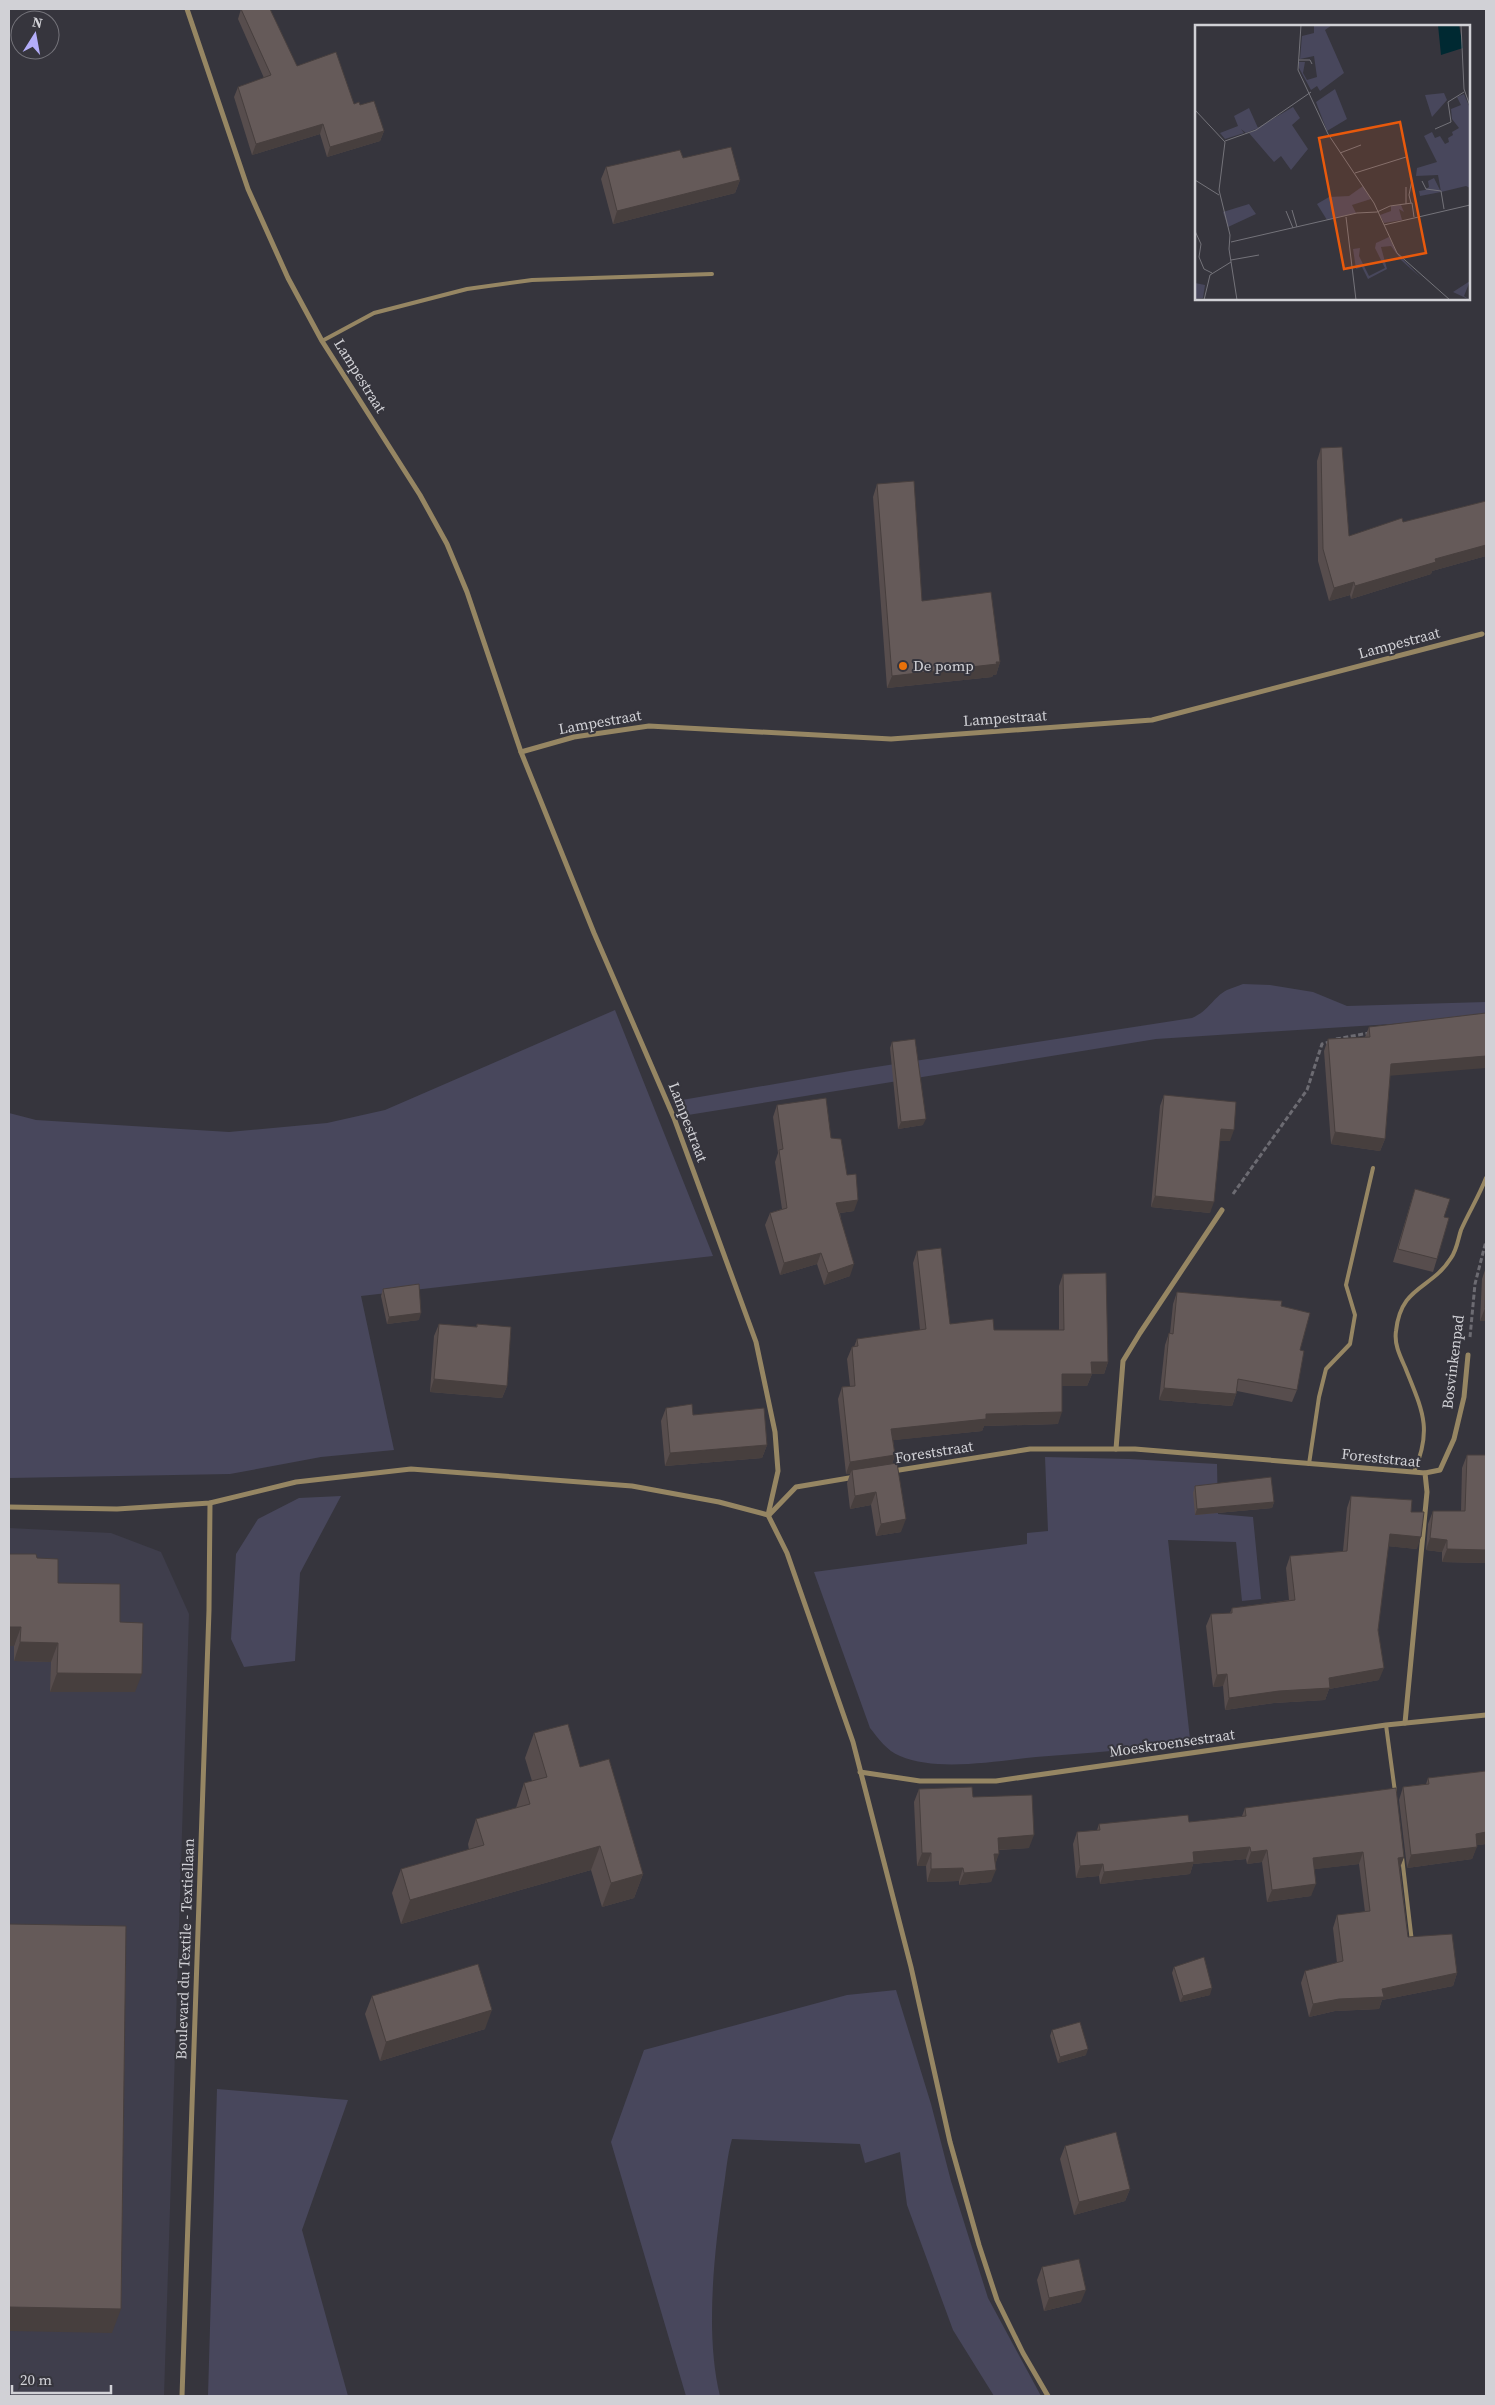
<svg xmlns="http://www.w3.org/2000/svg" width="1495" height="2405" font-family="'Source Serif 4',serif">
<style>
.built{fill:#3f3e4c}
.green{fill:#48475c}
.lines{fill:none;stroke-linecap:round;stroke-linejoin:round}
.path{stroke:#6c6b72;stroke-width:3;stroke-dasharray:5 2.5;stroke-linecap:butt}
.lane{stroke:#968663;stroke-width:4}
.street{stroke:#968663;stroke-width:5}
.wall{fill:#574d4d}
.shaded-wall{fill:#473f3e}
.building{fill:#655a59;stroke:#473f3e}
.food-dot{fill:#e8710a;stroke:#36353d;stroke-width:2}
.labels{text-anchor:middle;stroke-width:4;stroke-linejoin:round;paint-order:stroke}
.street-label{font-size:15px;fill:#d1d1d6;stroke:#36353d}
.poi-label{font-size:15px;fill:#d1d1d6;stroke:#36353d;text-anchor:start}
.inset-road{fill:none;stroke:#74737a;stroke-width:1}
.view{fill:#e8590c;fill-opacity:0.15;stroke:#e8590c;stroke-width:2.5}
.inset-edge{fill:none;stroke:#d1d1d6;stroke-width:2.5}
</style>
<rect width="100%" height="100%" fill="#36353d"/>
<!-- built -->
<path class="built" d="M9 1528 111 1533 161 1552 189 1614 164 2396H9Z"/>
<!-- green -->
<g class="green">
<path d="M1243 984 1270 985 1313 992 1347 1006 1486 1002V1018L1156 1039 688 1115 682 1100 850 1071 1192 1018C1210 1010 1212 998 1227 990 1232 988 1238 986 1243 984Z"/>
<path d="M615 1010 713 1256 361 1296 394 1450 321 1457 230 1474 9 1478V1113L36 1120 229 1132 327 1123 385 1110Z"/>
<path d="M1045 1457 1129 1459 1217 1464 1218 1514 1253 1517 1261 1599 1242 1601 1236 1542 1168 1540 1190 1739C1139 1750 1088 1753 1036 1757 995 1761 938 1772 900 1756 887 1751 878 1738 870 1728L814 1572 1027 1544V1533L1048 1531Z"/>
<path d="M341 1496 300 1573 295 1661 244 1667 231 1639 236 1554 258 1519 299 1498Z"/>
<path d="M896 1990 931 2104 951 2181 988 2298 1041 2396H994L953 2330 907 2205 900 2152 865 2163 860 2144 732 2139C727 2156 726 2174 723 2192 714 2254 705 2335 720 2396H686L611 2142 644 2050 847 1995Z"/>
<path d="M217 2089 348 2100 302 2230 348 2396H208Z"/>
</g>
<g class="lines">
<!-- path -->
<g class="path">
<path d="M1336 1039 1369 1033"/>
<path d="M1233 1194 1307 1090 1322 1044 1330 1042"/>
<path d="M1470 1337 1475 1284 1486 1241"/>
</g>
<!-- lane -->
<g class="lane">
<path d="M322 341 374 313 467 289 532 280 712 274"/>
<path d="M1309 1464 1319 1397 1326 1369 1350 1344 1355 1315 1346 1285 1373 1168"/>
<path d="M1414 1472C1433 1428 1422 1410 1405 1367 1400 1356 1394 1344 1396 1331 1401 1285 1431 1290 1451 1258 1457 1250 1458 1239 1461 1230 1469 1212 1479 1196 1486 1178"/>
<path d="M1386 1725 1395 1792"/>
<path d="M1402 1857 1412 1942"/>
</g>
<!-- street -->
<g class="street">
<path d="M187 9 248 189 288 278 322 341 420 495 447 544 467 592 521 752 594 933 674 1118 756 1342 775 1432 778 1471 768 1515"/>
<path d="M521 752 574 737 649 726 891 739 1152 720 1482 634"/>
<path d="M1116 1449 1123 1361 1140 1333 1222 1210"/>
<path d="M893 1471 1030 1449H1135L1425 1473 1427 1492 1405 1723"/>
<path d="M1425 1473 1440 1470 1454 1439 1464 1397 1468 1355"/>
<path d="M9 1507 117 1509 210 1503 296 1482 411 1469 632 1486 719 1502 768 1515 787 1553 853 1742 911 1967 950 2142 979 2245 997 2300 1023 2353 1048 2396"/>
<path d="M769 1515 796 1487 855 1477"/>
<path d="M860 1772 920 1781H996L1386 1725 1486 1715"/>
<path d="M182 2396 209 1610 210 1503"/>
</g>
</g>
<!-- wall -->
<g class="wall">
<path d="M241 9 270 10 297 66 354 104 360 105 384 131 380 141 327 157 320 134 252 155 234 97 238 87 264 78 238 19Z"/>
<path d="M683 158 740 180 735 193 613 224 601 179 606 167Z"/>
<path d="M1321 448 1349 536 1486 501V556L1432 571 1431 574 1351 599 1350 595 1329 601 1318 561 1317 461Z"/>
<path d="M877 484 922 601 1000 662 996 675H993L992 677 887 688 873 497Z"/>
<path d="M1369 1027 1390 1076 1385 1139 1380 1151 1331 1144 1324 1051 1328 1039 1365 1037Z"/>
<path d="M892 1042 923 1125 898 1129 890 1048Z"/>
<path d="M1164 1095 1230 1141H1220L1210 1213 1151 1207 1160 1106Z"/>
<path d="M777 1105 831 1138 847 1175 854 1211 840 1213 850 1276 824 1285 817 1264 780 1275 765 1225 770 1213 782 1209 775 1162 778 1153 773 1117Z"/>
<path d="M1415 1189 1437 1259 1433 1272 1393 1262 1411 1202Z"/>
<path d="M917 1251 950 1324 994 1330H1059V1286L1063 1274 1108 1362 1104 1374H1092L1087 1386H1062L1058 1424 984 1426 982 1431 893 1440 895 1455 892 1464 901 1532 876 1536 871 1505 850 1509 847 1483 850 1474H846L838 1399 842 1387 850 1386 847 1359 852 1347H854L857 1339 920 1330 913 1263Z"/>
<path d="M1486 1267V1321H1480L1482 1279Z"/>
<path d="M383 1289 419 1320 387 1324 381 1296Z"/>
<path d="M1177 1292 1281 1306 1300 1350 1297 1390 1292 1402 1237 1391 1232 1406 1159 1400 1165 1345 1169 1333H1170L1173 1304Z"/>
<path d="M439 1324 476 1327 477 1324 507 1386 502 1398 430 1392 434 1336Z"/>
<path d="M666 1408 693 1415 767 1445 762 1458 665 1466 661 1421Z"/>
<path d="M1467 1455H1486V1563L1442 1562V1552L1426 1550 1428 1524 1433 1511H1461L1462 1468Z"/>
<path d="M1195 1486 1274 1502 1272 1508 1195 1515 1193 1493Z"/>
<path d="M1351 1496 1411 1512 1417 1549 1388 1546 1378 1630 1379 1680 1329 1689 1325 1700 1274 1703 1225 1710 1223 1686 1213 1687 1206 1626 1211 1614 1230 1613 1232 1608 1289 1600 1286 1568 1290 1556 1343 1551 1347 1508Z"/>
<path d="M37 1558 58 1583 120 1622 135 1692H50L51 1662 14 1661V1646Z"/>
<path d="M534 1733 580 1767 643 1874 634 1898 602 1907 591 1870 401 1924 392 1893 401 1869 469 1850 468 1844 476 1819 516 1808 524 1783 532 1781 525 1758Z"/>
<path d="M1486 1771V1844L1477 1845 1472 1859 1407 1868 1399 1800 1403 1787 1426 1784 1428 1778Z"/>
<path d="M919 1789 973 1797 1029 1848 999 1850 991 1882 959 1885V1881L927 1882 926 1866H917L914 1802Z"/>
<path d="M1245 1808 1404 1857 1400 1868 1408 1937 1457 1973 1453 1986 1382 2000 1379 2009 1335 2011 1309 2017 1301 1983 1305 1971 1337 1963 1333 1928 1337 1915 1365 1912 1359 1864 1314 1869 1311 1896 1267 1902 1262 1862 1247 1864 1246 1859 1193 1864 1190 1874 1100 1884 1099 1876 1076 1878 1073 1844 1077 1832 1097 1830 1099 1824 1189 1822 1242 1816Z"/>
<path d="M1174 1967 1210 1995 1180 2002 1172 1973Z"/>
<path d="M372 1996 485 2029 380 2061 365 2014Z"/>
<path d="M1052 2030 1086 2055 1058 2063 1050 2036Z"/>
<path d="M1065 2146 1130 2189 1125 2201 1074 2215 1060 2159Z"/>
<path d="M1042 2267 1081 2302 1044 2311 1037 2280Z"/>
</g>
<!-- shaded-wall -->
<g class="shaded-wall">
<path d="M323 124 320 134 252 155 256 144Z"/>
<path d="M384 131 380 141 327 157 330 147Z"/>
<path d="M740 180 735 193 613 224 617 211Z"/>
<path d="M1486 545V556L1432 571 1431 574 1351 599 1355 586 1435 559Z"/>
<path d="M1354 582 1350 595 1329 601 1334 588Z"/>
<path d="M1000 662 996 675H993L992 677 887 688 892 676Z"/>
<path d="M1486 1056V1068L1387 1076 1391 1064Z"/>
<path d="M926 1119 923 1125 898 1129 901 1122Z"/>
<path d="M1221 1129 1234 1130 1230 1141H1217Z"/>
<path d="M1335 1132 1385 1139 1380 1151 1331 1144Z"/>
<path d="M1155 1196 1214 1202 1210 1213 1151 1207Z"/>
<path d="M858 1200 854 1211 832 1214 836 1203Z"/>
<path d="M821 1253 817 1264 780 1275 784 1263Z"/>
<path d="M854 1264 850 1276 824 1285 828 1273Z"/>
<path d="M1485 1308H1486V1321H1480Z"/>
<path d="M421 1313 419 1320 387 1324 389 1317Z"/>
<path d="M1091 1362H1108L1104 1374H1092L1087 1386H1057L1062 1374Z"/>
<path d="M434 1379 507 1386 502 1398 430 1392Z"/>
<path d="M1164 1388 1236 1394 1232 1406 1159 1400Z"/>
<path d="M1062 1412 1058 1424 984 1426 982 1431 886 1441 891 1429 986 1414Z"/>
<path d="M767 1445 762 1458 665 1466 670 1453Z"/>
<path d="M895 1455 891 1467 852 1470 850 1474H846L850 1462Z"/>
<path d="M876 1492 871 1505 850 1509 855 1496Z"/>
<path d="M1274 1502 1272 1508 1195 1515 1197 1509Z"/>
<path d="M906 1519 901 1532 876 1536 881 1524Z"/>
<path d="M1390 1534 1421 1537 1417 1549 1385 1546Z"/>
<path d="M1430 1538 1447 1540 1442 1552 1426 1550Z"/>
<path d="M1447 1549 1486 1550V1563L1442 1562Z"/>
<path d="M9 1627H21L14 1646H9Z"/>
<path d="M20 1642 58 1643 51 1662 14 1661Z"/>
<path d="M1384 1668 1379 1680 1329 1689 1325 1700 1274 1703 1225 1710 1229 1698 1329 1678Z"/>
<path d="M57 1673 142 1674 135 1692H50Z"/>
<path d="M1227 1674 1223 1686 1213 1687 1217 1675Z"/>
<path d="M1486 1832V1844L1471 1846 1476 1834Z"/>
<path d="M1034 1835 1029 1848 994 1850 998 1838Z"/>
<path d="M600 1846 591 1870 401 1924 410 1900Z"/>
<path d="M1250 1847 1246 1859 1193 1864 1190 1874 1100 1884 1104 1872 1193 1852Z"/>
<path d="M1477 1847 1472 1859 1407 1868 1411 1855Z"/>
<path d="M1267 1850 1262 1862 1247 1864 1251 1852Z"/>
<path d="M1363 1852 1359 1864 1308 1870 1313 1858Z"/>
<path d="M922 1853H931L926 1866H917Z"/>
<path d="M994 1854H999L994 1867Z"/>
<path d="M1404 1857 1399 1869 1398 1858Z"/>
<path d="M1103 1864 1099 1876 1076 1878 1080 1866Z"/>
<path d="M963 1868 959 1881 927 1882 931 1869Z"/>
<path d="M996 1870 991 1882 959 1885 964 1873Z"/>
<path d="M643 1874 634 1898 602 1907 611 1883Z"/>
<path d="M1316 1884 1311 1896 1267 1902 1272 1890Z"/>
<path d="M1457 1973 1453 1986 1382 2000 1379 2009 1335 2011 1309 2017 1313 2004Z"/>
<path d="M1212 1988 1210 1995 1180 2002 1183 1996Z"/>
<path d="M492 2010 485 2029 380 2061 386 2042Z"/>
<path d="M1088 2049 1086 2055 1058 2063 1060 2057Z"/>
<path d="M1130 2189 1125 2201 1074 2215 1079 2202Z"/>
<path d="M1086 2290 1081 2302 1044 2311 1049 2298Z"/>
<path d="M9 2307 121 2309 112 2333 9 2331Z"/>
</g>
<!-- building -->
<g class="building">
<path d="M241 9H270L297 66 336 52 354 104 359 102 360 105 374 101 384 131 330 147 323 124 256 144 238 87 271 75Z"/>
<path d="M731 147 740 180 617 211 606 167 680 150 683 158Z"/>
<path d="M1342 447 1349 536 1402 518 1403 522 1486 501V545L1435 559 1436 562 1355 586 1354 582 1334 588 1323 549 1321 448Z"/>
<path d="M914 481 922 601 991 592 1000 662H996L997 664 892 676 877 484Z"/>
<path d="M1486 1013V1056L1391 1064 1385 1139 1335 1132 1328 1039 1370 1037 1369 1027Z"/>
<path d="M915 1039 926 1119 901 1122 892 1042Z"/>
<path d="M1164 1095 1236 1102 1234 1130 1221 1129 1214 1202 1155 1196Z"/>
<path d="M826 1098 831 1138 841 1139 847 1175 856 1174 858 1200 836 1203 854 1264 828 1273 821 1253 784 1263 770 1213 787 1208 779 1150 783 1149 777 1105Z"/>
<path d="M1415 1189 1450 1199 1444 1217 1449 1218 1437 1259 1398 1249Z"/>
<path d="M941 1248 950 1324 993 1319 994 1330H1064L1063 1274 1106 1273 1108 1362H1091L1092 1374H1062V1412L986 1414V1419L891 1429 895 1455 850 1462 842 1387 855 1386 852 1347 858 1346 857 1339 926 1329 917 1251Z"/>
<path d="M1486 1272V1308H1485Z"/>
<path d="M419 1284 421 1313 389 1317 383 1289Z"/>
<path d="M1177 1292 1282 1301 1281 1306 1310 1313 1300 1350 1304 1351 1297 1390 1238 1379 1236 1394 1164 1388 1169 1333 1173 1334Z"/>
<path d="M439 1324 477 1327V1324L511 1327 507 1386 434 1379Z"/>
<path d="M692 1404 693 1415 764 1408 767 1445 670 1453 666 1408Z"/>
<path d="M1467 1455H1486V1550L1447 1549V1540L1430 1538 1433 1511H1465Z"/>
<path d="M897 1463 906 1519 881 1524 876 1492 855 1496 852 1470Z"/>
<path d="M1271 1477 1274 1502 1197 1509 1195 1486Z"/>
<path d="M1351 1496 1412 1500 1411 1512H1424L1421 1537 1390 1534 1378 1630 1384 1668 1329 1678 1330 1688 1279 1691 1229 1698 1227 1674 1217 1675 1211 1614 1232 1613V1608L1295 1600 1290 1556 1347 1551Z"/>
<path d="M9 1554H36L37 1558 58 1559V1583L120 1584V1622L143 1623 142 1674 57 1673 58 1643 20 1642 21 1627H9Z"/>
<path d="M568 1724 580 1767 609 1759 643 1874 611 1883 600 1846 410 1900 401 1869 484 1845 476 1819 530 1804 524 1783 547 1777 534 1733Z"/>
<path d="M1486 1771V1832L1476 1834 1477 1847 1411 1855 1403 1787 1429 1784 1428 1778Z"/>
<path d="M972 1787 973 1797 1032 1795 1034 1835 998 1838 999 1854H994L996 1870 964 1873 963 1868 931 1869V1853H922L919 1789Z"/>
<path d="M1396 1788 1404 1857 1398 1858 1408 1937 1452 1934 1457 1973 1382 1989 1384 1997 1339 1999 1313 2004 1305 1971 1343 1961 1337 1915 1370 1911 1363 1852 1313 1858 1316 1884 1272 1890 1267 1850 1251 1852 1250 1847 1193 1852 1194 1862 1104 1872 1103 1864 1080 1866 1077 1832 1100 1830 1099 1824 1188 1815 1189 1822 1246 1816 1245 1808Z"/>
<path d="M9 1924 126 1926 121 2309 9 2307Z"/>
<path d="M1204 1957 1212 1988 1183 1996 1174 1967Z"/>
<path d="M478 1964 492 2010 386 2042 372 1996Z"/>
<path d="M1080 2022 1088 2049 1060 2057 1052 2030Z"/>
<path d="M1116 2132 1130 2189 1079 2202 1065 2146Z"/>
<path d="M1079 2259 1086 2290 1049 2298 1042 2267Z"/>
</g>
<!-- markers -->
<circle class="food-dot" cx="903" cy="666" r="5"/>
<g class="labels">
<!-- street labels -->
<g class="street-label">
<text transform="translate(360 376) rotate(58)" y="5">Lampestraat</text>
<text transform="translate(1399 643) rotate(-15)" y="5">Lampestraat</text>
<text transform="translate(1005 718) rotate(-4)" y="5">Lampestraat</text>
<text transform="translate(600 722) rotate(-10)" y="5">Lampestraat</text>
<text transform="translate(688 1122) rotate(69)" y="5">Lampestraat</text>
<text transform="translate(1453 1362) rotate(-83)" y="5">Bosvinkenpad</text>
<text transform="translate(934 1452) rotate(-9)" y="5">Foreststraat</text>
<text transform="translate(1381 1458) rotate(6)" y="5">Foreststraat</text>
<text transform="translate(1172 1743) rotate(-8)" y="5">Moeskroensestraat</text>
<text transform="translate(185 1949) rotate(-88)" y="5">Boulevard du Textile - Textiellaan</text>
</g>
<!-- poi labels -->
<g class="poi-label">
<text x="913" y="671">De pomp</text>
</g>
</g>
<!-- overview -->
<g transform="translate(1195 25)">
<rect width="275" height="275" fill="#36353d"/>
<path d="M119 0H137L130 5 149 48 125 66 122 61 116 65 104 43V37H110L108 48 112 55 122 52 119 31 105 34 107 11 119 8ZM140 64 152 94 132 106 121 77ZM249 68 252 75 237 92 230 70ZM269 69 275 83V163L271 161 246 167 243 150 221 151 222 143 242 137 229 111 237 107 240 113 245 111 250 119 254 117 253 113 258 110 257 107 264 103 257 94 256 84 266 80 262 72ZM98 82 105 93 97 100 113 124 96 145 86 131 79 137 54 108ZM54 83 63 103 51 108 46 104 49 108 30 114 25 108 43 101 39 91ZM239 153 246 167 225 171 224 166 230 165 234 162 233 156ZM168 161 176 174 157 180 161 188 132 195 122 179 134 172 154 171ZM54 179 61 189 33 202 28 187ZM206 180 209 187 204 184 207 195 189 198 185 190 196 186V181ZM194 212 202 228 225 252 206 235 196 221 186 222 192 244 173 254 167 242 161 244 158 224 165 223 164 231 174 251 190 243 180 223 181 218ZM275 256 269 271 275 275 258 267ZM0 258 10 260 8 273 0 274Z" fill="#48475c"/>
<path d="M243 0H264L268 23 246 30Z" fill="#002932"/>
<path class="inset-road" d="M106 0 103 45 133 109 179 178 202 228 255 275M266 0 269 64 275 81M104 35H115L117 39M0 85 30 117 24 165 35 210 34 224 42 275M240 104 256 97 253 77 269 67M30 116 61 105 116 67M145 128 166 120M160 148 211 132M0 155 24 170M227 156 231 164 246 166 249 184M216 178 214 170 217 155M211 179V162M97 185 102 202M91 186 98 203M182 187 195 181 217 178 219 192M151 192 161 275M189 200 275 180M0 206 6 219 4 232 9 244 17 248M36 217 162 188 182 187M36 235 64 230M9 275 15 250 36 237"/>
<path class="view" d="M205 97 231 228 149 244 124 113Z"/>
<rect width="275" height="275" class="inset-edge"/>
</g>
<!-- border -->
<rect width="1495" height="2405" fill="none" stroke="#d1d1d6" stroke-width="20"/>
<!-- north arrow -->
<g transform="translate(35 35) rotate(11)"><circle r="24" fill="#36353d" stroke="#74737a"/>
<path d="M0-4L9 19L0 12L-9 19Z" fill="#b3adf9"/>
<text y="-8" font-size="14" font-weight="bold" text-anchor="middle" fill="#d1d1d6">N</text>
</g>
<!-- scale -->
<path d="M12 2385v8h99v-8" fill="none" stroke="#d1d1d6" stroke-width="2.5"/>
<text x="20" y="2385" font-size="15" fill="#d1d1d6" stroke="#36353d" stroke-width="4" paint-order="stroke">20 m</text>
</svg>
